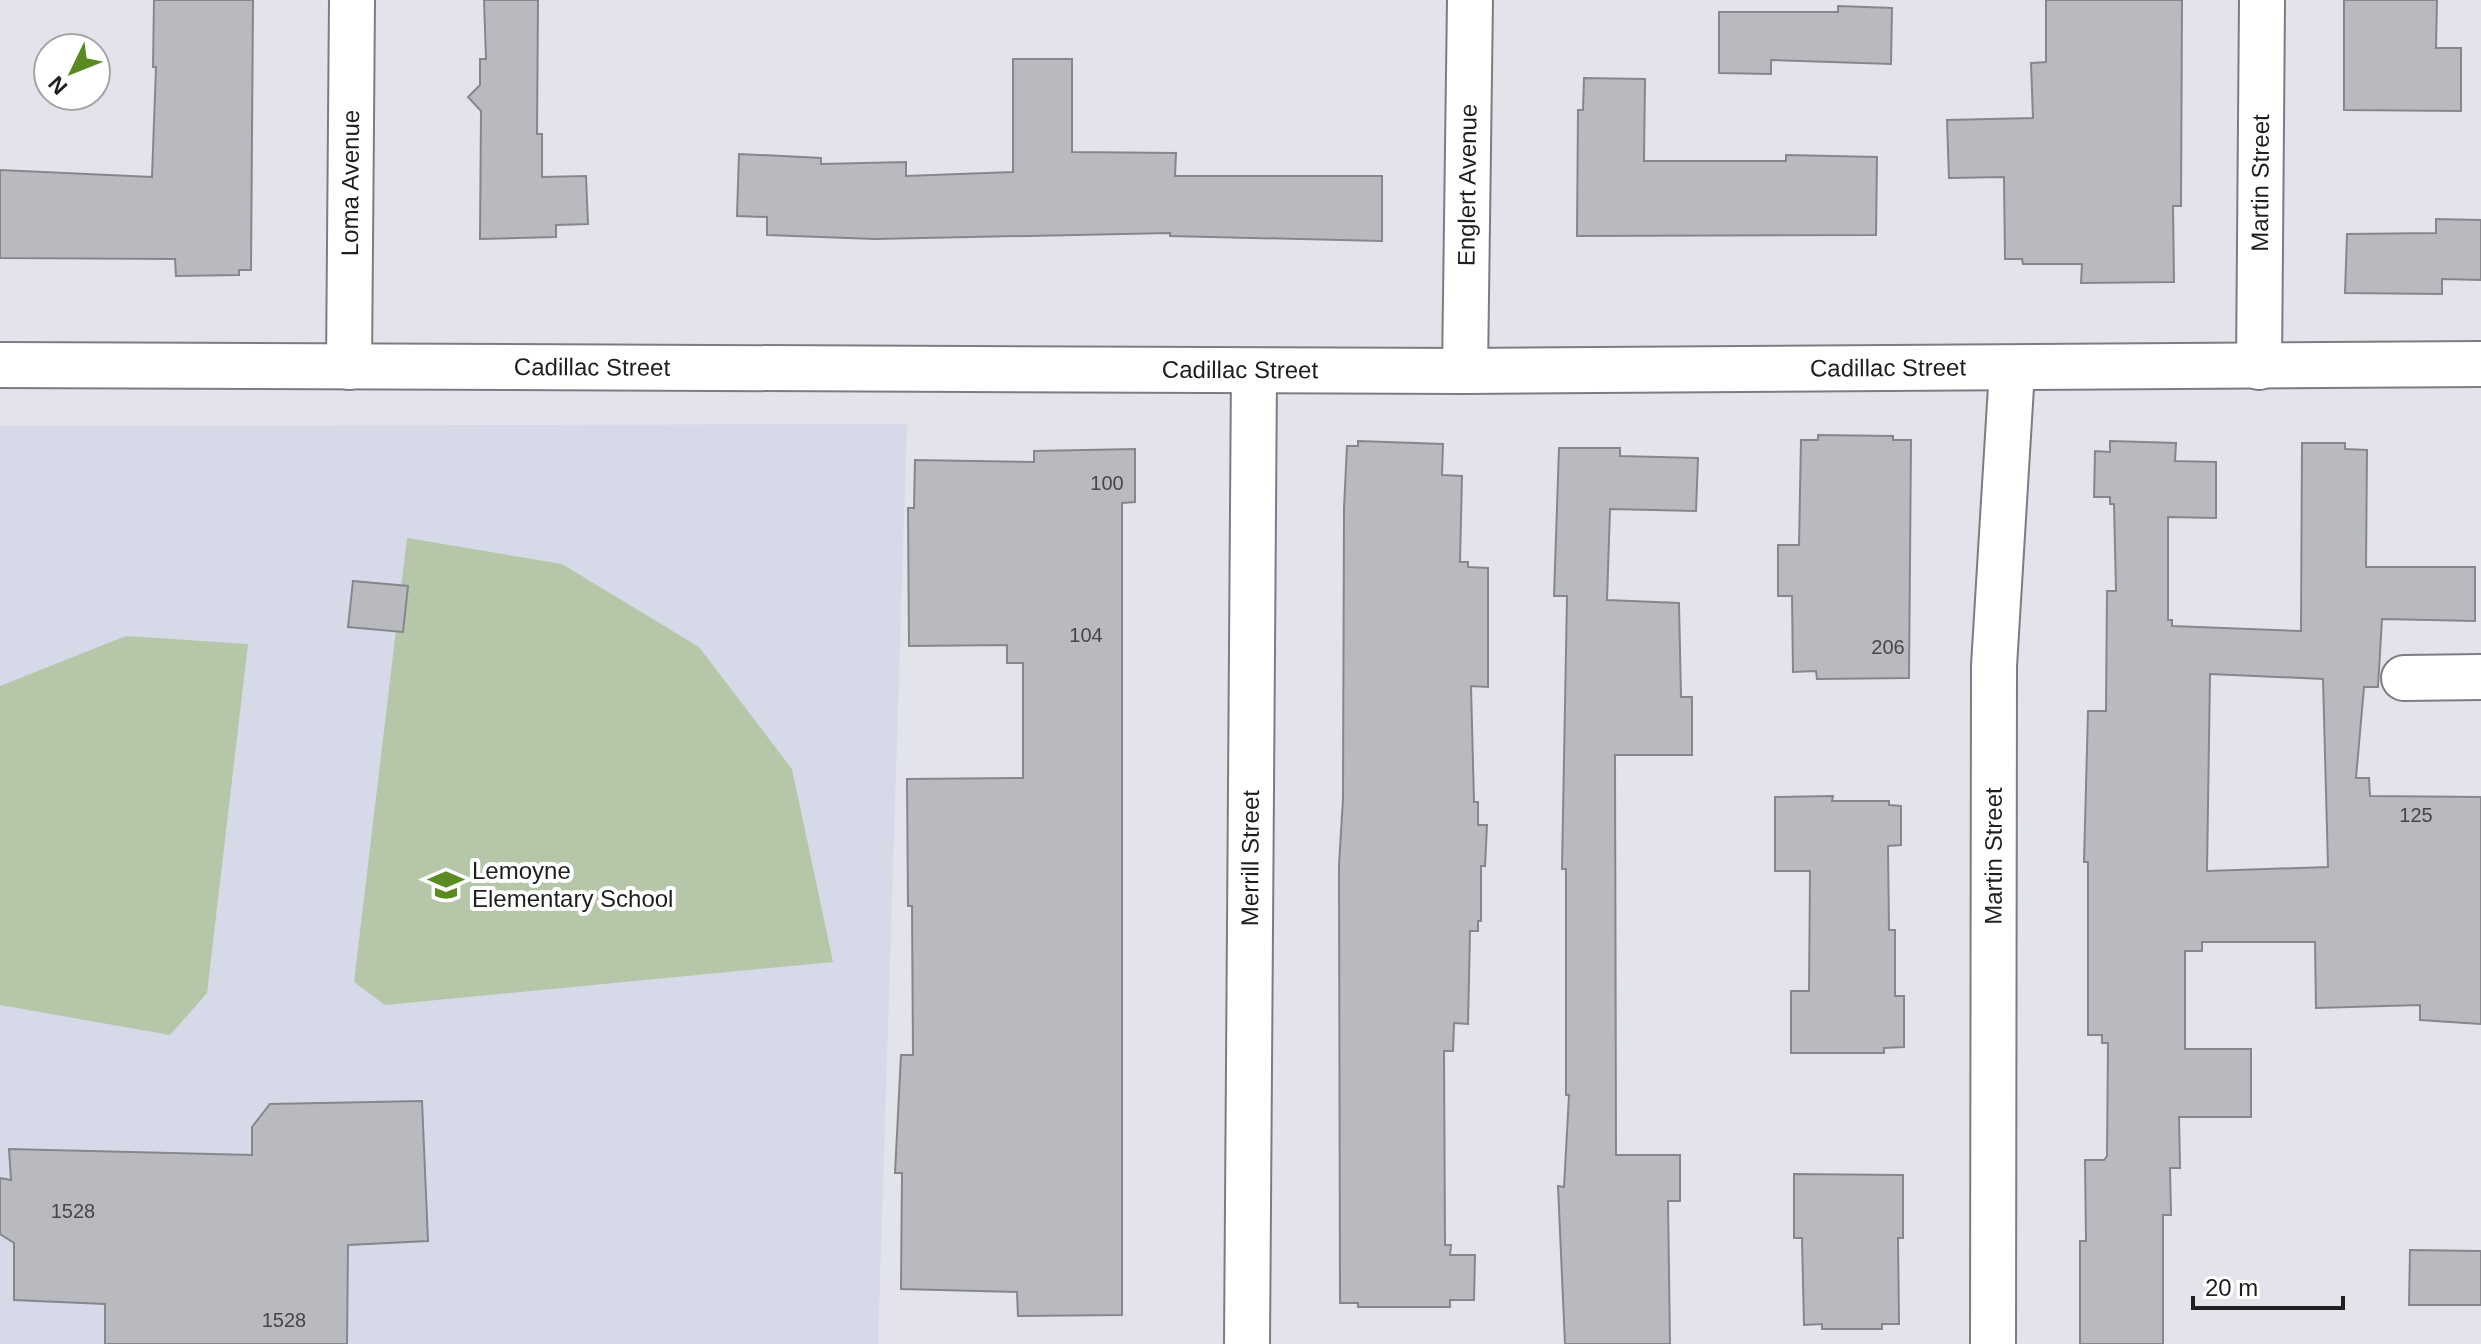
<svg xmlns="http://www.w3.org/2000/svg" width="2481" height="1344" font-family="Helvetica,sans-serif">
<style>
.built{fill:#d6d9e7}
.green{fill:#b5c7a8}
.building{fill:#b9bac0;stroke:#85878c;stroke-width:2;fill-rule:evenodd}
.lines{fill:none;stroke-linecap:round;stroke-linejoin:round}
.street-casing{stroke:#7b7d82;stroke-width:48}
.street{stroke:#fff;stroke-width:44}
.labels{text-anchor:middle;stroke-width:8;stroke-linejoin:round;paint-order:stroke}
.number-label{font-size:20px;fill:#454649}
.street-label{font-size:24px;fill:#1e1f21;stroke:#fff}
.poi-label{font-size:24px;fill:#1e1f21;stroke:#fff;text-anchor:start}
</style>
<rect width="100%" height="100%" fill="#e3e4eb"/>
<!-- built -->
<path class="built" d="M907 424 878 1344H0V426Z"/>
<!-- green -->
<g class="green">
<path d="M407 538 562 564 699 647 792 769 833 962 385 1005 354 982Z"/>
<path d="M126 636 248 644 207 993 170 1035 0 1005V686Z"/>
</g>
<!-- building -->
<g class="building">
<path d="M154 0H253L251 270H239V275L176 276 175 259 0 258V170L152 177 156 67H153Z"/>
<path d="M484 0H538L537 134H542V177L586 176 588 224 556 225V237L480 239 481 111 468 97 480 85V59H486Z"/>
<path d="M2046 0H2182L2181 206H2173L2174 282 2081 283 2082 264H2023L2022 259H2005L2004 177 1949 178 1947 120 2033 118 2031 63 2046 62Z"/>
<path d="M2344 0H2437L2436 48H2461V111L2344 110Z"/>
<path d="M1838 6 1892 8 1891 64 1771 60V74L1719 73V12H1838Z"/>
<path d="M1013 59H1072V152L1176 153 1175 176H1382V241L1170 236V233L875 239 767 235V217L737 216 739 154 821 158V164L906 162V176L1013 172Z"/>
<path d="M1584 78 1645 79 1644 161H1786V155L1877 157 1876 235 1577 236 1578 110H1583Z"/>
<path d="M2436 219 2481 220V280L2442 279V294L2345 293 2347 234 2436 233Z"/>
<path d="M1818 435 1893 436V440H1911L1909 678 1817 679 1816 671 1793 672 1792 596H1778V545H1799L1801 440H1818Z"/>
<path d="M1358 441 1443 444 1442 475 1462 476 1460 562H1468V567L1488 568V687L1471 686 1474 802H1478V825H1487L1485 866H1481V921H1478V931H1470L1468 1024 1454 1023 1453 1051H1444L1445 1245H1451L1450 1255H1475L1474 1300H1450V1307H1358V1303H1340L1339 865 1343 799 1344 508 1347 446H1358Z"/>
<path d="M2110 441 2176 443 2175 461 2216 462V518L2168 517V620H2172V626L2301 631 2302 443H2345V449L2367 450 2366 567H2475V621L2382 619 2378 687H2364L2356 778H2369L2370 796 2481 797V1024L2420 1020V1005L2316 1008 2315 942H2202V951H2185V1049H2251V1117H2179L2180 1168H2170L2171 1215H2163V1344H2080V1241H2086L2085 1160H2104L2107 1156 2108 1043H2102V1035H2088V862H2084L2088 711H2106L2107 591H2116L2114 504H2110V497H2094L2095 451 2110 452ZM2210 674 2323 679 2328 867 2207 871Z"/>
<path d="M1559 448H1620V456L1698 458 1696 511 1610 509 1607 600 1679 603 1681 697H1692V755H1615L1616 1155H1680V1201H1668L1670 1344H1565L1558 1186 1564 1187 1569 1095H1566V869H1562L1567 596H1554Z"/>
<path d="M1135 449V502L1122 503V1315L1018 1316 1017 1292 901 1289 902 1173H895L901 1055H913L912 906H908L907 779 1023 778V663H1007V645L909 646 908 508H914L915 460 1034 462V451Z"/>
<path d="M353 581 408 586 403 632 348 627Z"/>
<path d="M1833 796 1832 801H1889V805L1901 806V845L1888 846 1889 930H1895V996H1904V1047L1884 1048V1053H1791V991H1809L1810 871H1775V797Z"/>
<path d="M422 1101 428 1241 348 1245 347 1344H105V1304L14 1300V1243L0 1234V1178L11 1180 9 1149 252 1155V1127L270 1104Z"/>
<path d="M1794 1174 1903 1175V1238H1898L1899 1324H1882V1329H1822V1324L1804 1325 1802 1238H1794Z"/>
<path d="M2410 1250 2481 1251V1305H2409Z"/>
</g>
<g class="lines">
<!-- street casing -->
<g class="street-casing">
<g id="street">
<path id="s1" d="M0 365 1465 371 2481 364"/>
<path id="s2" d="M349 367 352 0"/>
<path id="s3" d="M2259 367 2262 0"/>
<path id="s4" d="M1465 371 1470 0"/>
<path d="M2404 678 2481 677"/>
<path id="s5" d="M1247 1344 1254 371"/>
<path id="s6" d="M1993 1344 1994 666 2012 370"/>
</g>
</g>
<!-- street -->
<use href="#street" class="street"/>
</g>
<!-- icons -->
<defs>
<g id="school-bare" transform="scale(2.76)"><path d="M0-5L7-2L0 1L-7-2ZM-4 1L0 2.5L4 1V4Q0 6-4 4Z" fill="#5a8b21" stroke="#fff" stroke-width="2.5" paint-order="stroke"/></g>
</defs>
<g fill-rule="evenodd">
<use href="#school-bare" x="446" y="885"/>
</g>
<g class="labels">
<!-- number labels -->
<g class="number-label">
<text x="1107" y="490">100</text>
<text x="1086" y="642">104</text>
<text x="1888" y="654">206</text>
<text x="2416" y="822">125</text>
<text x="73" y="1218">1528</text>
<text x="284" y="1327">1528</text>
</g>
<!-- street labels -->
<g class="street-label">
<text dy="8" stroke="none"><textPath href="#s3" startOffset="184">Martin Street</textPath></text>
<text dy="8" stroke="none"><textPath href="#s2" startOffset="184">Loma Avenue</textPath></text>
<text dy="8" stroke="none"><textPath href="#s4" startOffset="186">Englert Avenue</textPath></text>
<text dy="8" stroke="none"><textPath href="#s1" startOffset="592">Cadillac Street</textPath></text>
<text dy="8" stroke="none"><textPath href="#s1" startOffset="1888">Cadillac Street</textPath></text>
<text dy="8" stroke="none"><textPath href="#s1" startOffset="1240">Cadillac Street</textPath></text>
<text dy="8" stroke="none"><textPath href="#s5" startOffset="486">Merrill Street</textPath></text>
<text dy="8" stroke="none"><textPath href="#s6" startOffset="488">Martin Street</textPath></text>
</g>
<!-- poi labels -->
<g class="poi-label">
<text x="472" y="879">Lemoyne<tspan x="472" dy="28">Elementary School</tspan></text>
</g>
</g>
<!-- north arrow -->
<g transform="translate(72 72) rotate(227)"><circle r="38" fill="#ffffff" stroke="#a5a5a6" stroke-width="2"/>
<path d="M0-6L14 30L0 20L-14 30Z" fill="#5a8b21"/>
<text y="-12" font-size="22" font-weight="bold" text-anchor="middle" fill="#1e1f21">N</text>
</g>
<!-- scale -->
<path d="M2193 1296v12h150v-12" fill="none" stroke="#1e1f21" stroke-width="4"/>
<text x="2205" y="1296" font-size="24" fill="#1e1f21" stroke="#ffffff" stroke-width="6" paint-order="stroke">20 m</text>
</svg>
